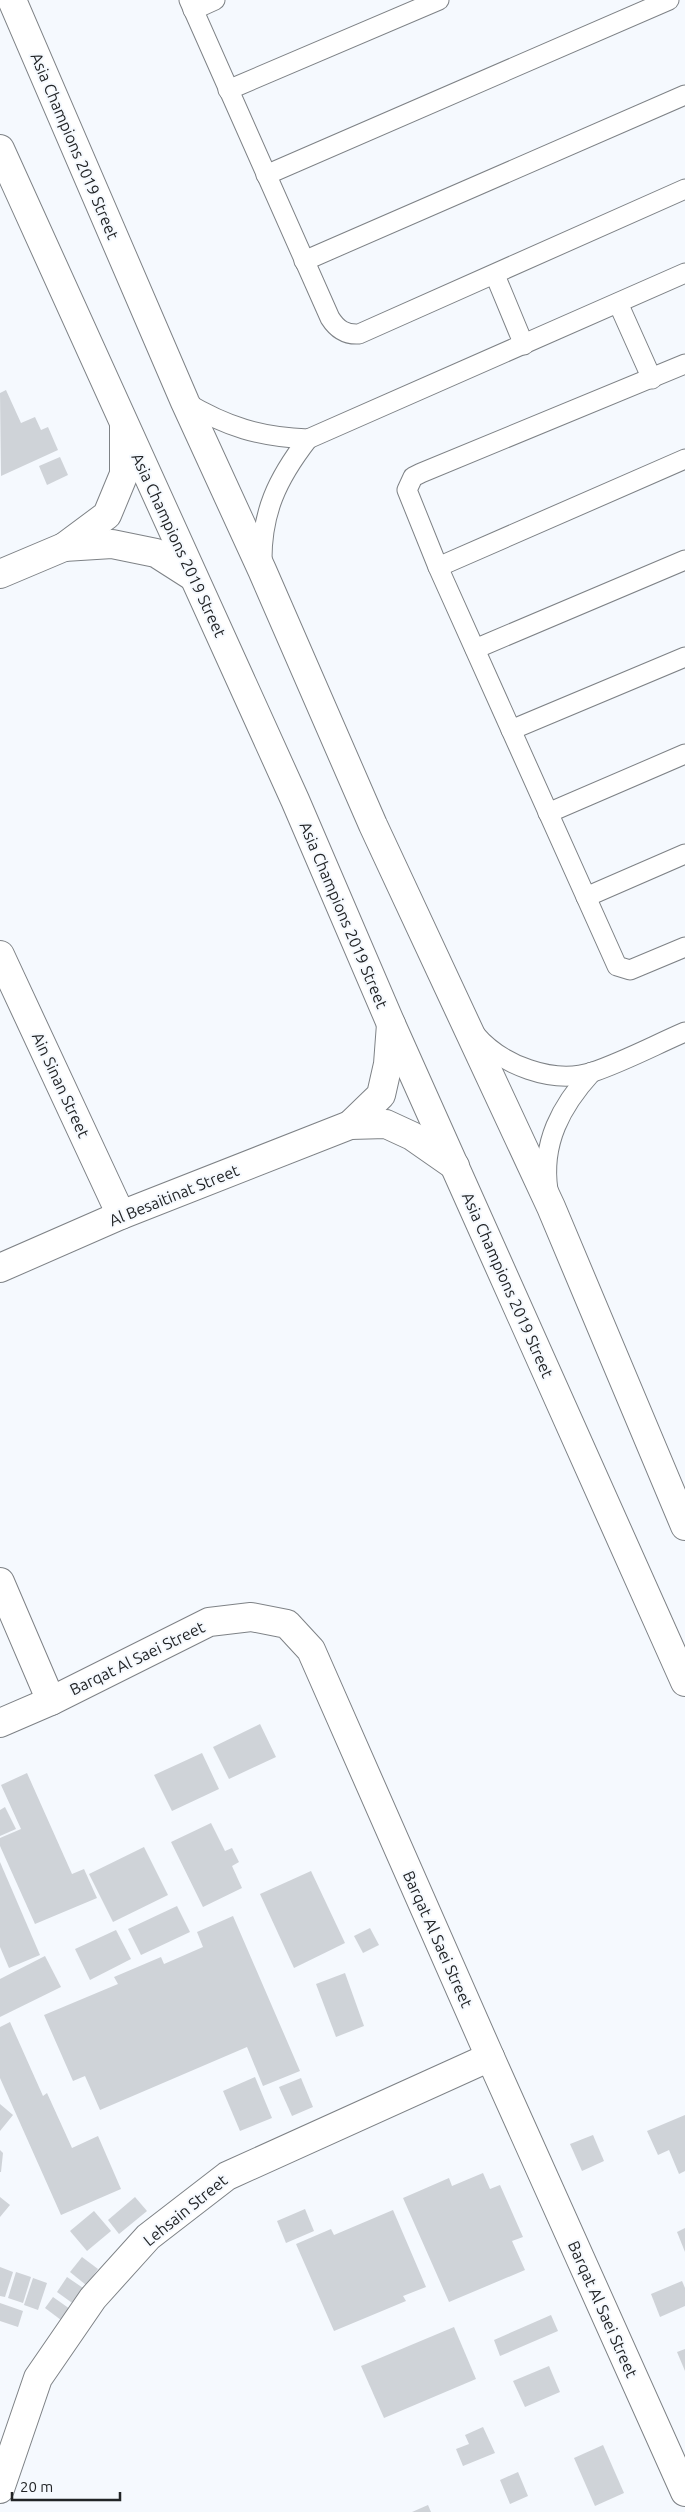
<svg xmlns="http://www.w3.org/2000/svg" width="685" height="2512" font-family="Ubuntu,sans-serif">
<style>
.building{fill:#cfd3d8}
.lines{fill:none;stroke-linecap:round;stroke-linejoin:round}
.service-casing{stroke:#7e8286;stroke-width:21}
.minor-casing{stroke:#7e8286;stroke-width:30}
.secondary-casing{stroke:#7e8286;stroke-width:30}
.service{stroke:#fff;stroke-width:19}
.minor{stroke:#fff;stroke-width:28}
.secondary{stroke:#fff;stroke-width:28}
.labels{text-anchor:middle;stroke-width:4;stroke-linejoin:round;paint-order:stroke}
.street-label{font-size:16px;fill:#222426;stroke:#f5f9fe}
</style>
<rect width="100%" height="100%" fill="#f5f9fe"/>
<!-- building -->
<g class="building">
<path d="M6 390 21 423 35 417 41 430 48 427 58 450 1 476 0 393Z"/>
<path d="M60 457 68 475 47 485 39 466Z"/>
<path d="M260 1724 276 1757 229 1779 213 1747Z"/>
<path d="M202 1753 219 1789 172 1811 154 1775Z"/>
<path d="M27 1773 72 1874 84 1869 97 1898 35 1924 0 1846V1838L21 1829 1 1785Z"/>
<path d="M5 1807 16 1829 0 1836V1810Z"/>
<path d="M211 1823 225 1851 232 1848 239 1862 232 1866 242 1888 203 1907 171 1842Z"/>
<path d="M144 1847 168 1895 113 1922 89 1874Z"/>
<path d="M0 1862 40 1955 9 1968 0 1947Z"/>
<path d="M311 1871 345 1943 294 1968 260 1894Z"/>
<path d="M177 1906 190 1932 141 1955 128 1929Z"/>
<path d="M233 1916 300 2071 263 2086 247 2047 100 2110 85 2076 73 2081 44 2015 118 1984 114 1977 161 1957 164 1964 203 1947 197 1932Z"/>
<path d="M370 1928 379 1945 363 1953 354 1936Z"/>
<path d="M116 1930 131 1959 90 1980 75 1949Z"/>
<path d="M45 1956 61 1987 0 2017V1979Z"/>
<path d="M345 1973 364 2026 336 2037 316 1984Z"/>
<path d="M10 2022 43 2096 47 2093 72 2148 98 2136 121 2189 61 2215 0 2078V2027Z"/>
<path d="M255 2077 272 2118 240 2131 223 2091Z"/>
<path d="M301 2078 313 2107 292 2116 279 2087Z"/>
<path d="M0 2104 13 2115 0 2131Z"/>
<path d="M685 2115V2171L679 2174 669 2150 658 2155 647 2131Z"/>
<path d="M593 2135 604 2161 582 2171 570 2144Z"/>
<path d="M0 2150 3 2153 1 2172H0Z"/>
<path d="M483 2173 490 2189 500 2185 523 2237 512 2241 525 2270 449 2302 403 2198 449 2178 452 2186Z"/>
<path d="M0 2197 10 2205 0 2217Z"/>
<path d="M135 2197 147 2211 119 2234 108 2220Z"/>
<path d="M305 2209 314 2231 286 2243 277 2221Z"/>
<path d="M393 2210 426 2287 403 2296 406 2301 334 2331 296 2244 331 2229 334 2235Z"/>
<path d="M94 2211 111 2231 87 2251 70 2231Z"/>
<path d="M685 2228V2252L677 2232Z"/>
<path d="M82 2257 98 2269 86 2285 70 2272Z"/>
<path d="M0 2267 13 2272 5 2297 0 2296Z"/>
<path d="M16 2272 31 2277 23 2303 8 2298Z"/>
<path d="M67 2277 86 2290 75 2305 57 2292Z"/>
<path d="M33 2278 47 2283 38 2310 24 2305Z"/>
<path d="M682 2281 685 2288V2306L660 2317 651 2294Z"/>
<path d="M53 2297 70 2309 61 2320 45 2308Z"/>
<path d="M0 2303 23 2311 18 2327 0 2321Z"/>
<path d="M551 2315 558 2331 500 2356 494 2340Z"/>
<path d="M454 2327 476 2379 384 2418 361 2366Z"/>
<path d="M685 2349V2371L677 2352Z"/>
<path d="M549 2366 560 2392 525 2407 513 2381Z"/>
<path d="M483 2427 495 2453 463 2466 456 2449 469 2444 465 2435Z"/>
<path d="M603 2445 624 2493 595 2506 574 2458Z"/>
<path d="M518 2472 528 2496 510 2504 500 2480Z"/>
<path d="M428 2505 431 2512H412Z"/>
</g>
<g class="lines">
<!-- service casing -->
<g class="service-casing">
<g id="service">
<path d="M189 0 330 318C337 329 345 335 359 334L685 189"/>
<path d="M193 10 215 0"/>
<path d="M228 90 439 0"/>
<path d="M266 175 669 0"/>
<path d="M304 261 685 95"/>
<path d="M495 275 524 345"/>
<path d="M618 303 652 379"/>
<path d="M685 364 421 473 413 477 407 490 438 567 617 966 630 970 685 947"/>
<path d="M185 402C227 427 260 437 308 439L685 273"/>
<path d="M262 564C261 513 277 479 308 439"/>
<path d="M438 567 685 459"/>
<path d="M475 649 685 560"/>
<path d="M511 730 685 657"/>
<path d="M548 813 685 754"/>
<path d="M586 897 685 854"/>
<path d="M475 1034C501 1065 553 1085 593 1072 625 1061 655 1045 685 1032"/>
<path d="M548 1190C541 1143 561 1106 592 1072"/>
</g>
</g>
<!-- minor casing -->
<g class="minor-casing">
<g id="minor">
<path d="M64 547 112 544 156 553 192 576"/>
<path d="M0 574 64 547 107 515 124 474V426"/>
<path d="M0 955 121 1215"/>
<path d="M350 1125 381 1095 388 1064 391 1024"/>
<path d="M0 1268 121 1215 350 1125 386 1124 412 1136 455 1166"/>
<path d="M0 1582 51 1701"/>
<path d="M0 1723 51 1701 209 1622 251 1617 287 1624 311 1650 490 2057 685 2492"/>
<path d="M0 2489 38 2378 93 2298 148 2237 227 2176 490 2057"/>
</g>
</g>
<!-- secondary casing -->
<g class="secondary-casing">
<g id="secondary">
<path d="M12 0 185 402 262 570 373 825 551 1207 685 1526"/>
<path d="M0 149 295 800 391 1024 685 1682"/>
</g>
</g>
<!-- service -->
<use href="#service" class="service"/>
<!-- minor -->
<use href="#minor" class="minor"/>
<!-- secondary -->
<use href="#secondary" class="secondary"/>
</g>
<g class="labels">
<!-- street labels -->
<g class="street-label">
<text transform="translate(75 146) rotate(67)" y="6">Asia Champions 2019 Street</text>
<text transform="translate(179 545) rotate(65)" y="6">Asia Champions 2019 Street</text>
<text transform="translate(344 915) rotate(67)" y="6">Asia Champions 2019 Street</text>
<text transform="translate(61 1085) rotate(65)" y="6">Ain Sinan Street</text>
<text transform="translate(174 1195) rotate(-22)" y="6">Al Besaitinat Street</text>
<text transform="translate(508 1285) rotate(66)" y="6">Asia Champions 2019 Street</text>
<text transform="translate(137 1658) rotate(-26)" y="6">Barqat Al Saei Street</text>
<text transform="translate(438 1939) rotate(66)" y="6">Barqat Al Saei Street</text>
<text transform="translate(185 2210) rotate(-39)" y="6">Lehsain Street</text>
<text transform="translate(603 2309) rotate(66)" y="6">Barqat Al Saei Street</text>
</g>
</g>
<!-- scale -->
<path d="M12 2492v8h108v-8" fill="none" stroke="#222426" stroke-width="2.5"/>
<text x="20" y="2492" font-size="15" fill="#222426" stroke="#f5f9fe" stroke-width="4" paint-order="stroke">20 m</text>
</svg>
